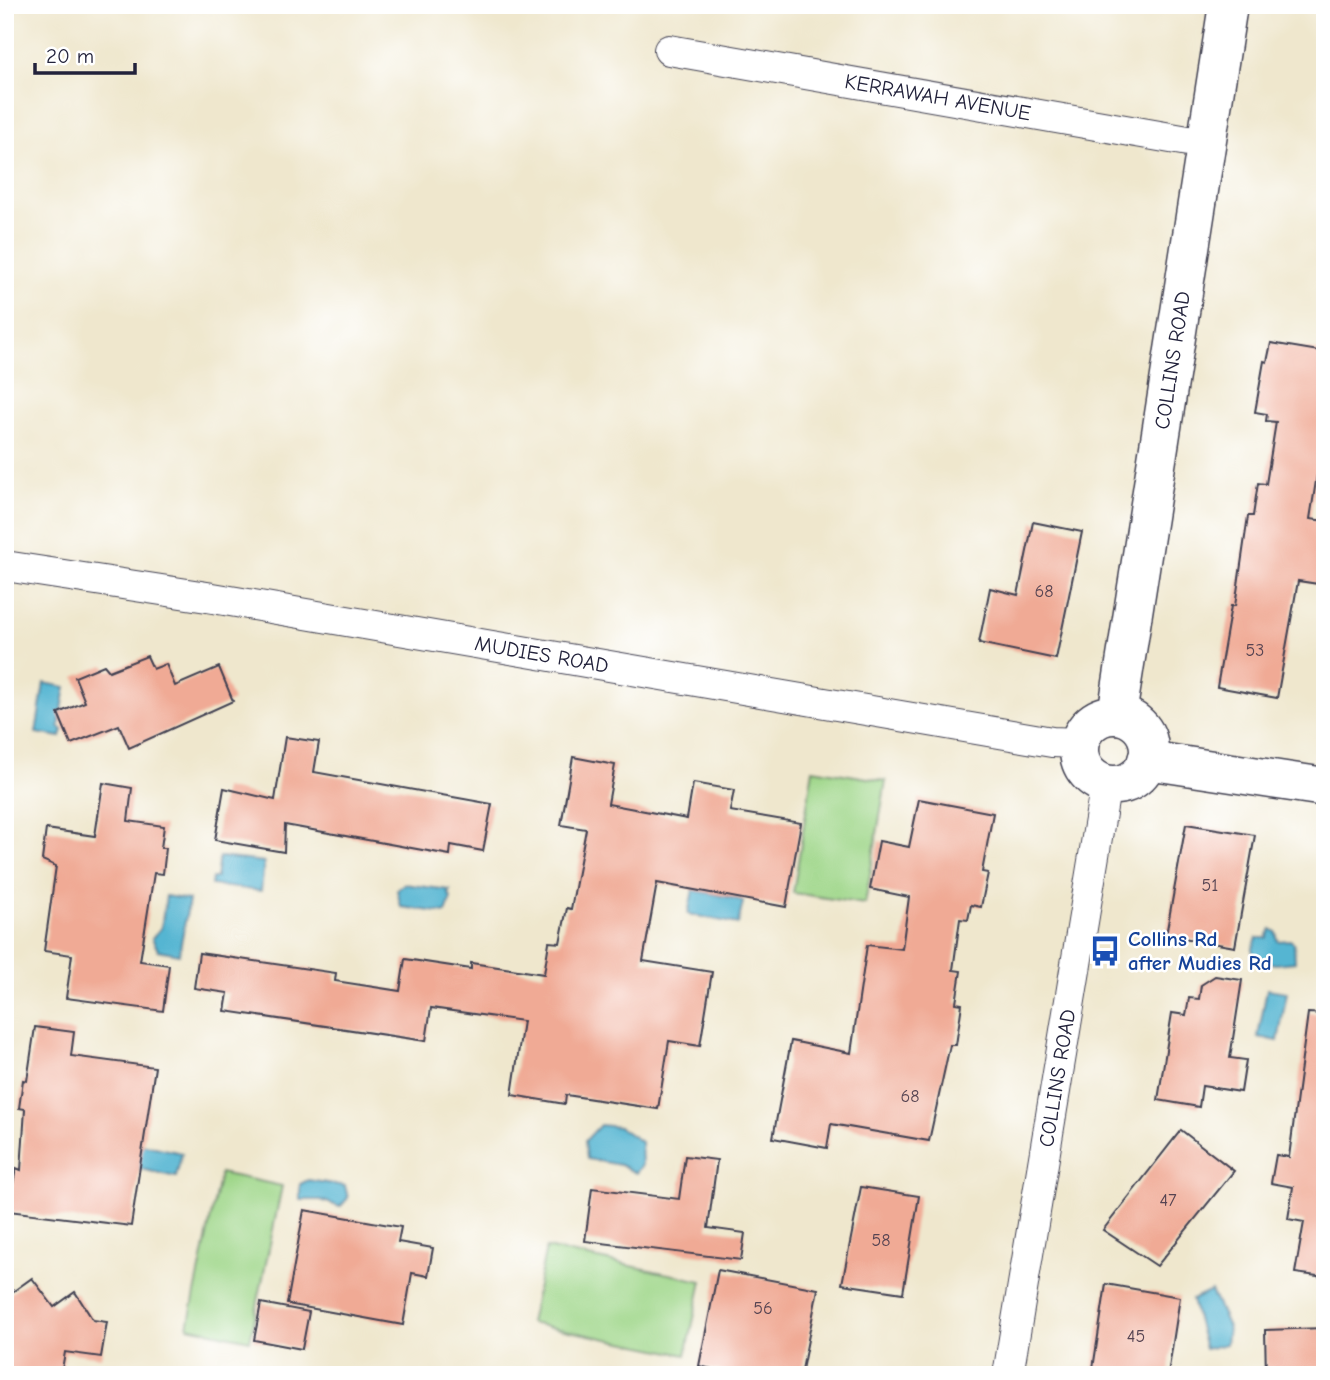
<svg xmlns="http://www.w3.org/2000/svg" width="1330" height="1380" font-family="'Comic Neue',sans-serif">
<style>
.green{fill:#9ed688;stroke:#607c62;stroke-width:2}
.water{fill:#54b5d2;stroke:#3b6c86;stroke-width:2}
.building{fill:#f0aa95}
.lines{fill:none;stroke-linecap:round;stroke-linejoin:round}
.minor-casing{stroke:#414051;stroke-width:32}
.tertiary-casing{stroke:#414051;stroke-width:41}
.minor{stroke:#fff;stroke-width:30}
.tertiary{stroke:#fff;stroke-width:38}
.labels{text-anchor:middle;stroke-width:5;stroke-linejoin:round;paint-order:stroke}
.number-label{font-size:18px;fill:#564452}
.street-label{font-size:21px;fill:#22223b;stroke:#fff}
.transit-label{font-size:21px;font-weight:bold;fill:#164399;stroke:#fff;text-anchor:start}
</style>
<rect width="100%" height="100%" fill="#fff"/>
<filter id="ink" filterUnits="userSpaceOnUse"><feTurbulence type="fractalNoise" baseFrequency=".0143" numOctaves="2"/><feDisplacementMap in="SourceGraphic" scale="14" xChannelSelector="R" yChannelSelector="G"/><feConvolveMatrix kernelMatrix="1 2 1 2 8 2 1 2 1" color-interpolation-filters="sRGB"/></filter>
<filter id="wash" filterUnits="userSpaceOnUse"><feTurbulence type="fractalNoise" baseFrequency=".00686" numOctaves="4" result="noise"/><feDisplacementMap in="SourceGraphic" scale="28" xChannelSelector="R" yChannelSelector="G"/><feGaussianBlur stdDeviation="1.57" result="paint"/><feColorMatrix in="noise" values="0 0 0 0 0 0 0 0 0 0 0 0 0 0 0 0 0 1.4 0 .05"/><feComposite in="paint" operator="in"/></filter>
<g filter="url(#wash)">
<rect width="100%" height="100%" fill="#efe7cd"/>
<!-- green -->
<g class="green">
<path d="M813 769 886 781 865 904 793 893Z"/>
<path d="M220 1173 282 1186 250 1340 188 1327Z"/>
<path d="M546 1248 702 1281 686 1355 530 1323Z"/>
</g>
<!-- water -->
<g class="water">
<path d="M44 683 66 687 59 726 63 730 61 737 36 733Z"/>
<path d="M219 857 264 862 261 891 211 885 212 878H216Z"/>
<path d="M404 884 450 890 448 893 451 898 446 913 401 907 397 890Z"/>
<path d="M693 890C703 892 736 897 743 902L738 924 688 914Z"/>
<path d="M166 896 189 900 179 954 158 950 152 938 161 928Z"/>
<path d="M1271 929 1276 932 1278 941 1290 940 1294 943 1295 962 1275 964 1253 959V948L1257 938H1267Z"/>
<path d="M1267 989 1287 992 1278 1041 1258 1037Z"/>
<path d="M600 1125 619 1127 641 1142 642 1165 636 1173 620 1165 587 1159 585 1141Z"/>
<path d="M137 1143 182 1153 176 1177 132 1167Z"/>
<path d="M308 1180 345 1186 348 1198 340 1207 321 1200H300V1184Z"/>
<path d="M1211 1291 1228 1327 1226 1344 1205 1349 1192 1300Z"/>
</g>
<g id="blocks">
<!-- building -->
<g class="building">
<path d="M1271 343 1325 352V424L1310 519 1325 521V585L1298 581 1277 698 1217 687 1231 606H1235L1248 516H1253L1258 483 1266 484 1276 422 1266 421 1267 414 1255 412 1264 361 1267 362Z"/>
<path d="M1033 522 1082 532 1056 659 979 643 990 588 1018 595Z"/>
<path d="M147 656 153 669 166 664 175 686 219 667 233 701 129 748 119 725 71 744 58 713 85 702 75 677 104 665 109 671Z"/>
<path d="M285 737 319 742 314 772 492 804 483 851 451 845 450 855 285 825 284 852 215 840 224 788 275 800Z"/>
<path d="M573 757 615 765 608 804 687 819 693 783 734 790 730 811 801 823 786 907 657 883 643 961 712 972 700 1046 669 1041 658 1109 566 1095 565 1104 512 1095 523 1021 431 1008 426 1041 225 1011 228 993 194 988 199 953 336 973 335 981 400 991 405 959 471 969V963L544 974 549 942 560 943 567 908 571 909 586 829 561 825Z"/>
<path d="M103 783 132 788 128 821 164 826 161 848H166L163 874 154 873 140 961 169 965 163 1011 66 998 72 955 44 951 56 866 42 860 46 829 95 836Z"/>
<path d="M919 799 993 813 982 872 988 873 981 907 971 905 968 920 960 919 953 970 961 971 956 1003 962 1004 956 1045H950L929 1141 831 1124 827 1148 773 1138 791 1041 851 1053 867 945 902 949 909 897 870 889 879 841 909 847Z"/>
<path d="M1186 824 1255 835 1235 947 1166 935Z"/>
<path d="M1215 976 1242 980 1230 1058 1246 1060 1241 1092 1202 1086 1199 1107 1158 1100 1172 1013 1186 1015 1189 998 1199 999 1201 985Z"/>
<path d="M1308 1013 1325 1014V1277L1295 1273 1304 1222 1288 1219 1293 1187 1271 1183 1276 1155 1289 1157Z"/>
<path d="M35 1027 74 1032 71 1056 155 1067 131 1226 8 1211 16 1168 21 1170 25 1109 19 1108 23 1080 27 1081Z"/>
<path d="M1181 1130 1234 1171 1157 1266 1103 1230Z"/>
<path d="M685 1156 717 1160 708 1228 745 1233 741 1260 585 1241 592 1188 679 1199Z"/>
<path d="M861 1187 919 1196 903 1293 842 1284Z"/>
<path d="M304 1210 401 1227 398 1242 433 1248 428 1276 412 1273 403 1325 287 1304Z"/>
<path d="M718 1270 818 1289 801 1375H738L699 1366Z"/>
<path d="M32 1278 54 1307 75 1292 93 1320 107 1322 101 1357 65 1352 61 1375H5V1298L10 1299 11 1293Z"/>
<path d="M1106 1284 1180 1297 1168 1375H1092Z"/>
<path d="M261 1303 309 1312 302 1349 254 1340Z"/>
<path d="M1325 1328V1375H1266L1265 1330Z"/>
</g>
</g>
</g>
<g filter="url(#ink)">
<use href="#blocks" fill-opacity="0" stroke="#414051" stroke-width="2"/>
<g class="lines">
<!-- minor casing -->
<g class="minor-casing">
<g id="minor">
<path id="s1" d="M669 50 1205 144"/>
<path id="s2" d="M5 566 207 597 1052 742 1079 743"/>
<path id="s3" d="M1008 1375 1106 783"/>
</g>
</g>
<!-- tertiary casing -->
<g class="tertiary-casing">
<g id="tertiary">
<path id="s4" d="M1117 715 1228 5"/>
<circle cx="1114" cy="750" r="35"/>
<path d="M1147 760 1325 787"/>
</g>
</g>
<!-- minor -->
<use href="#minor" class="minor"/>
<!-- tertiary -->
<use href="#tertiary" class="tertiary"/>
</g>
</g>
<!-- icons -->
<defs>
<g id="bus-bare" transform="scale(2.415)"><path d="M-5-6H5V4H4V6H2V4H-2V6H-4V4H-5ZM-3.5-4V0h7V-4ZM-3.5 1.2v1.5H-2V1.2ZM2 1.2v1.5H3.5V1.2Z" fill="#1a4fb4" stroke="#fff" stroke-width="2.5" paint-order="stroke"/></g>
</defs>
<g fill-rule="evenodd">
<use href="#bus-bare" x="1105" y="951"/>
</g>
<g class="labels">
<!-- number labels -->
<g class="number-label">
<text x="1044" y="597">68</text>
<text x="1255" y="656">53</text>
<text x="1210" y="891">51</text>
<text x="910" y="1102">68</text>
<text x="1168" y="1206">47</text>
<text x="881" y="1246">58</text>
<text x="763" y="1314">56</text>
<text x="1136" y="1342">45</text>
</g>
<!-- street labels -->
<g class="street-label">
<text dy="7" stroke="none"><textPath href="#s1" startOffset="273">KERRAWAH AVENUE</textPath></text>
<text dy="7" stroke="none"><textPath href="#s4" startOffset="359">COLLINS ROAD</textPath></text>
<text dy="7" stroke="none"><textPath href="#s2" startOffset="544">MUDIES ROAD</textPath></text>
<text dy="7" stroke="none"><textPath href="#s3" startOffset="301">COLLINS ROAD</textPath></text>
</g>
<!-- transit labels -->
<g class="transit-label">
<text x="1128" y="946">Collins Rd<tspan x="1128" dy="24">after Mudies Rd</tspan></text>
</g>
</g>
<!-- margin -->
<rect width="1330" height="1380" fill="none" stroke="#fff" stroke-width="28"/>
<!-- scale -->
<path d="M35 63v10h100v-10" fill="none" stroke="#22223b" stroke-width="3.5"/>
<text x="46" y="63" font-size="21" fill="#22223b" stroke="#ffffff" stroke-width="5" paint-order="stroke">20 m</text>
</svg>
